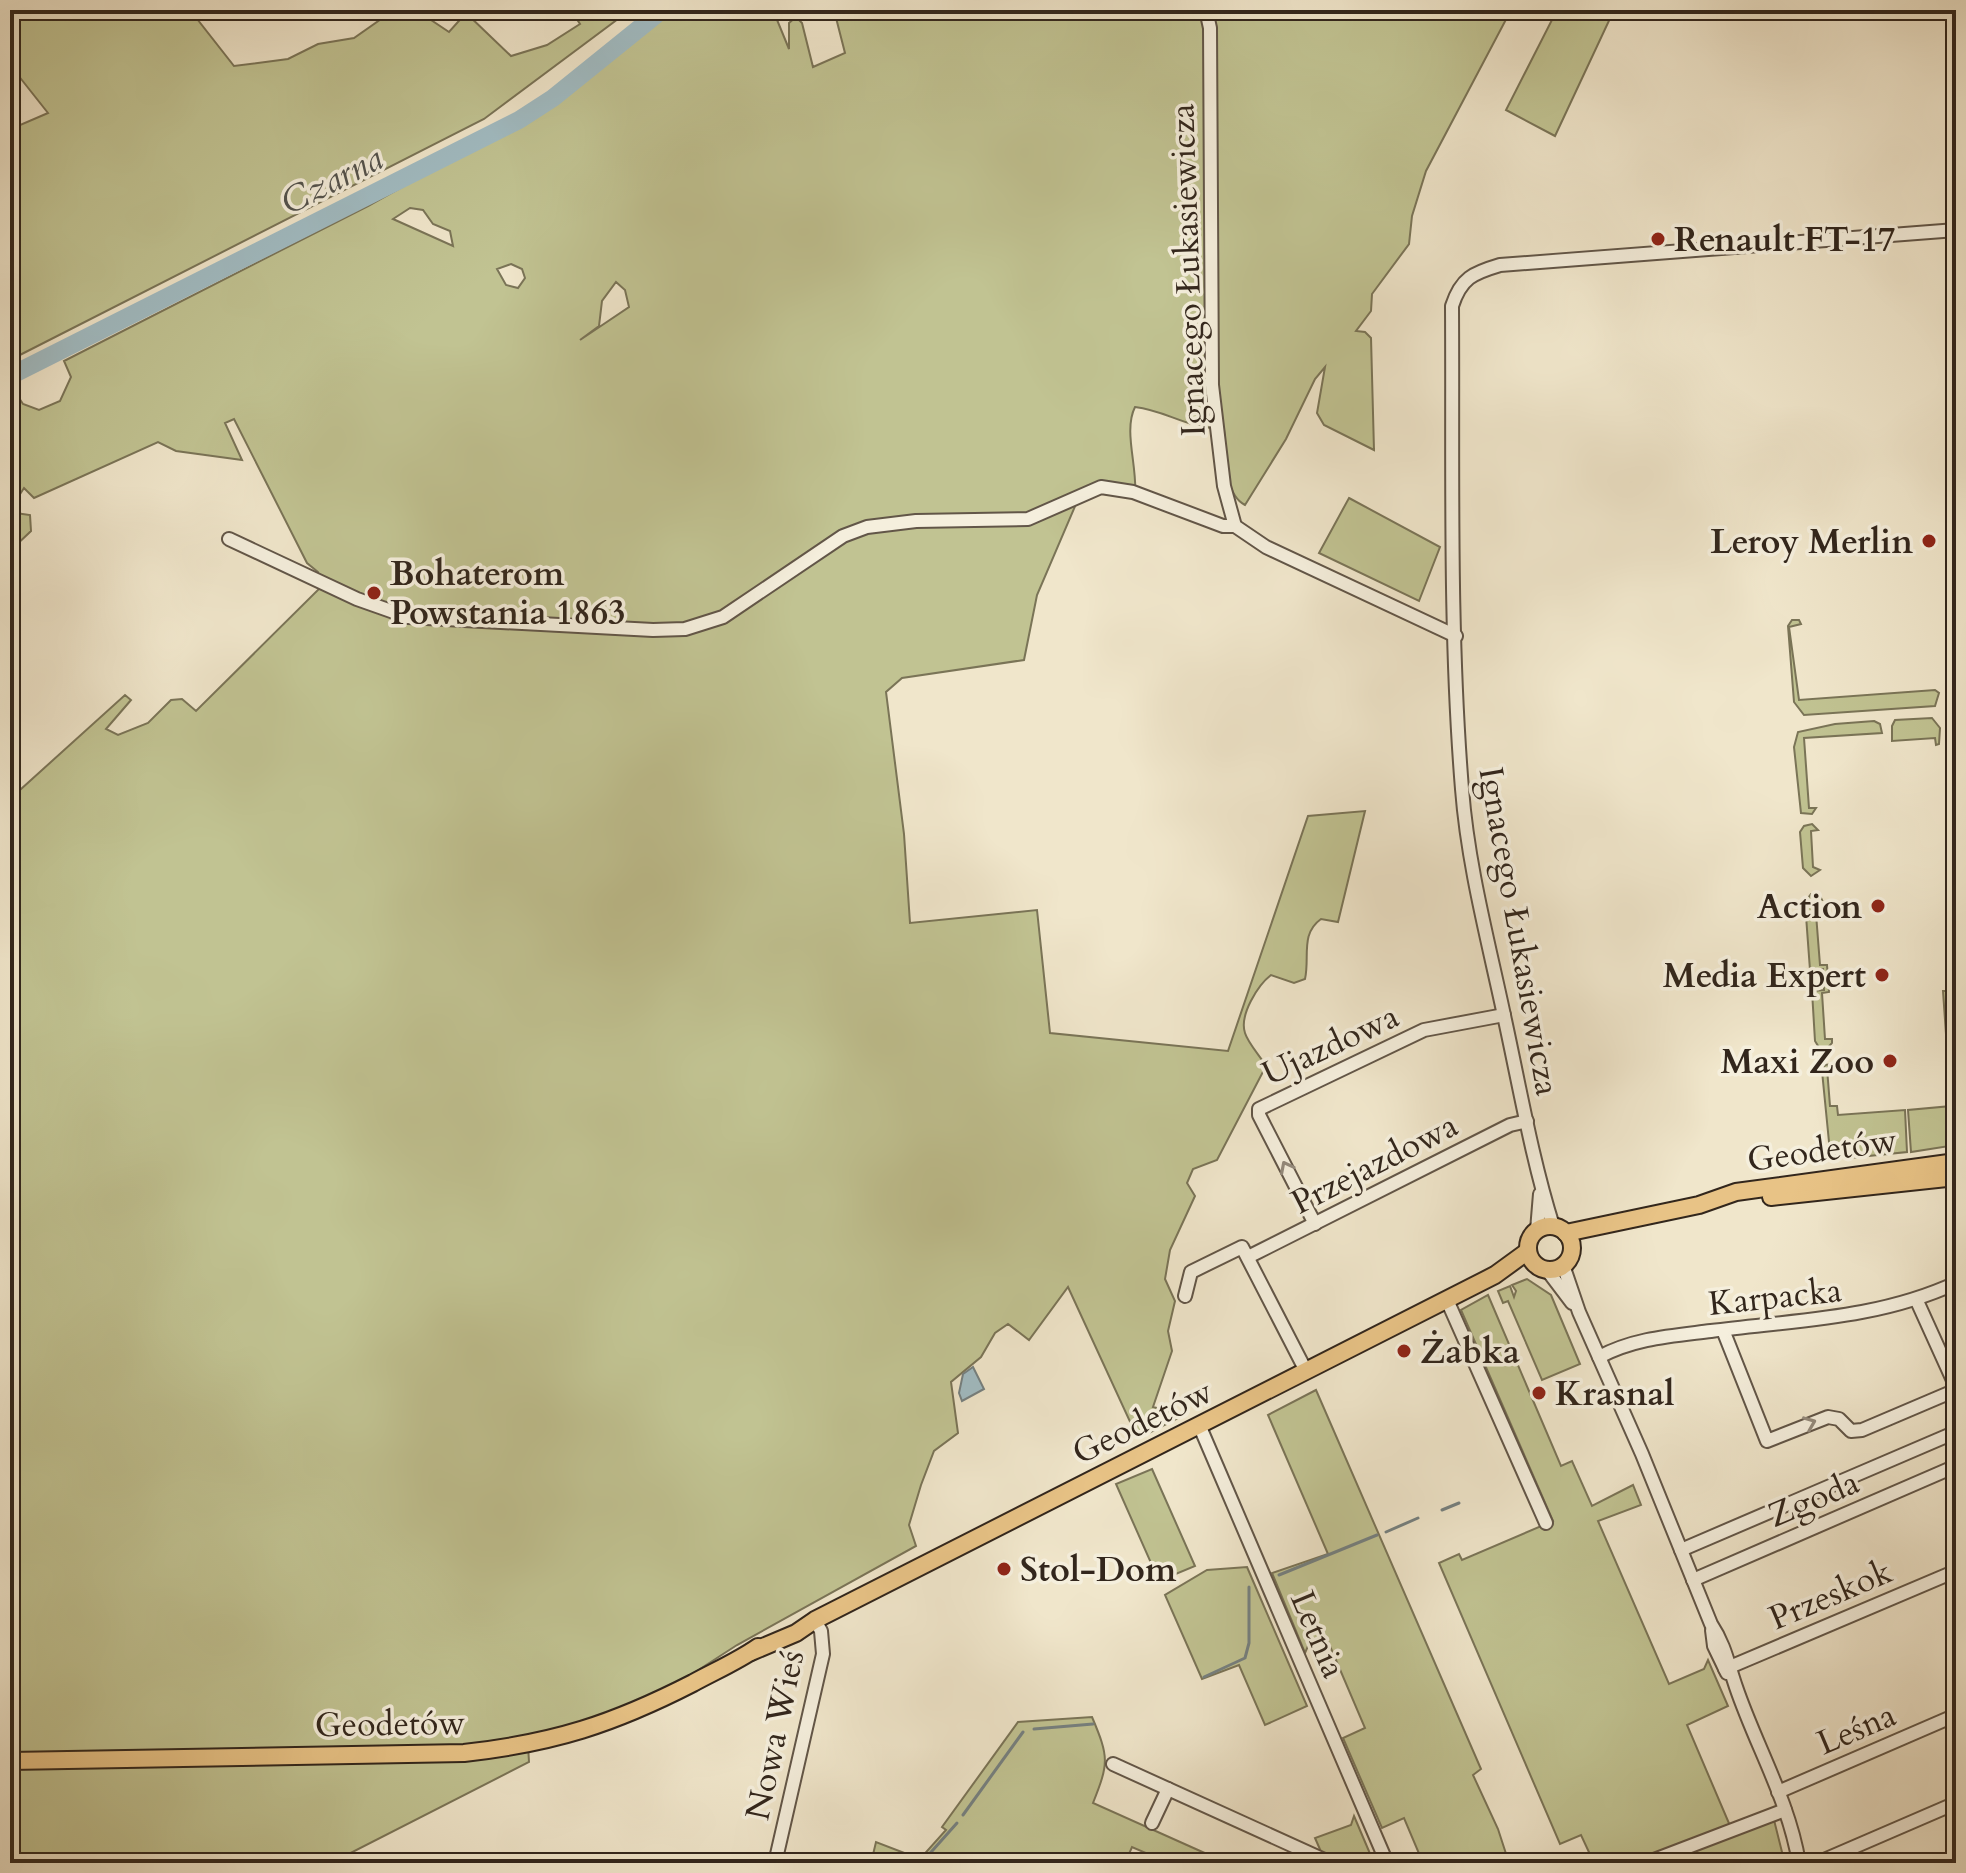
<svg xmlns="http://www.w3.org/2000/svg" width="1966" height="1873" font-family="Cardo,serif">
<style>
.green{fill:#c1c392;stroke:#7a7457;stroke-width:2;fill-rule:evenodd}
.water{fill:#a1bcc3;stroke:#758080;stroke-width:2}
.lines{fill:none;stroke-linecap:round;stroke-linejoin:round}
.stream{stroke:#758080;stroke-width:3}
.river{stroke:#a1bcc3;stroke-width:18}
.minor-casing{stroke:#625648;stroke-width:16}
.major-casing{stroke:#32261c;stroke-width:20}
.minor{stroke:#f5efdd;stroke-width:12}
.major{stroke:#e8c386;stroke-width:16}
.oneway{stroke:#948a7c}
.poi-dot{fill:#8f2418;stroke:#f5efdd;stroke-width:3}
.labels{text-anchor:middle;stroke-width:7;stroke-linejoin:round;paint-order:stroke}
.poi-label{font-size:34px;font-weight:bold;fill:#32261c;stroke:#f5efdd;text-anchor:start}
.street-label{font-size:34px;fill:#32261c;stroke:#f5efdd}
.water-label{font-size:36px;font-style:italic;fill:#53534e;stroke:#f5efdd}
</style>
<rect width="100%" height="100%" fill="#f0e6cb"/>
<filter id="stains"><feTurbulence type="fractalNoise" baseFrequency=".0025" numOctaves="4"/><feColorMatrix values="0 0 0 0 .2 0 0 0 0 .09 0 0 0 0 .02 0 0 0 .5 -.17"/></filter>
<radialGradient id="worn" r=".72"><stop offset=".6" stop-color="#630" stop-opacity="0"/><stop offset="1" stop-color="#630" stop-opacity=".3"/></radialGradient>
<!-- green -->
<g class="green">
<path d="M10 10H190L234 66 288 59 318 44 354 38 394 10H416L449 32 466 13 511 56 547 45 580 24 571 10H630L484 119 10 360V124L18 126 48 113 10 65Z"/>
<path d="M667 10H773L789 49V23L796 17 802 23 813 67 845 53 834 10H1511L1426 171 1412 216 1409 244 1372 294 1371 311 1356 331 1365 332 1371 338 1374 450 1324 425 1317 413 1325 367 1315 379 1286 439 1245 505C1223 494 1226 452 1224 429 1185 428 1168 411 1135 407 1123 431 1138 467 1135 497L1106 490 1076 504 1037 595 1024 660 902 678 886 692 904 834 910 923 1037 910 1050 1033 1228 1051 1308 816 1365 811 1338 922 1321 919C1300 934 1310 957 1305 979L1294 983 1271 975C1258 985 1239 1015 1245 1033 1248 1043 1260 1056 1266 1066L1217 1160 1193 1169 1187 1183 1195 1196 1170 1250 1165 1279 1175 1301 1168 1331 1172 1351 1153 1407 1184 1415 1141 1437 1132 1426 1068 1287 1029 1340 1008 1324 995 1333 981 1357 951 1382 958 1433 934 1451 921 1485 909 1525 916 1546 737 1645 635 1711 528 1745 529 1762 331 1863H10V799L125 695 131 700 106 729 118 735 148 723 171 700 182 699 196 711 321 587 318 572 307 563 234 419 225 423 242 460 176 451 158 442 34 498 24 488 13 505 16 513 30 515 31 531 10 551V480L15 477 10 471V384L23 404 39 410 60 401 71 377 64 361 368 206 556 101 582 75ZM410 208 423 210 433 224 450 231 453 246 393 219ZM511 264 522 269 525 278 518 288 506 285 497 269ZM616 282 625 290 629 307 580 340 599 326 602 301Z"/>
<path d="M1557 10H1614L1555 136 1506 110Z"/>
<path d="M1349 498 1440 547 1419 601 1319 553Z"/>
<path d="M1792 620H1799L1801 624 1789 627 1799 700 1935 690 1939 693 1935 706 1804 715 1794 702 1788 626Z"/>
<path d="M1932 718 1940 728 1939 744 1936 745 1935 738 1892 741V726L1895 720Z"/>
<path d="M1874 721 1880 724 1882 733 1804 738 1809 808H1816L1812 814 1801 813 1794 747 1798 732 1835 724Z"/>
<path d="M1812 824 1818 830 1811 831 1813 867 1820 870 1811 876 1803 868 1800 832 1804 826Z"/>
<path d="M1811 894H1819L1822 900 1815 901 1820 965H1827L1829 992 1822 993 1825 1039H1832V1043L1826 1050 1820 1049 1815 1041 1812 991 1824 990 1823 969 1810 970 1805 902Z"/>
<path d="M1943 991H1956V1145L1911 1152 1908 1110 1951 1106Z"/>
<path d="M1833 1064 1827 1068 1830 1106H1837L1838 1115 1905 1110 1907 1152 1849 1158 1830 1152 1822 1071 1825 1065Z"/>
<path d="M1527 1279 1551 1295 1580 1364 1542 1380 1508 1301 1503 1303 1498 1291 1510 1286 1514 1297 1516 1291 1512 1285Z"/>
<path d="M1488 1295 1561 1466 1572 1461 1592 1506 1633 1485 1641 1505 1598 1521 1669 1684 1704 1669 1708 1660 1728 1706 1687 1725 1731 1828 1640 1863H1594L1581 1835 1560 1844 1439 1563 1459 1554 1462 1560 1553 1521 1461 1310Z"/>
<path d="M1316 1390 1481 1769 1473 1775 1498 1829 1509 1863H1423L1404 1818 1382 1828 1343 1738 1365 1728 1327 1639 1308 1646 1305 1653 1272 1573 1328 1554 1268 1415Z"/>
<path d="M1152 1469 1195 1566 1159 1581 1116 1484Z"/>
<path d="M1247 1567 1307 1706 1265 1725 1239 1665 1202 1679 1165 1595 1207 1570Z"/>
<path d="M1092 1717C1109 1757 1109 1763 1093 1803L1227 1863H1169L1132 1847 1125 1863H871L876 1842 920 1859 946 1830 942 1827 1018 1722Z"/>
<path d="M1354 1816 1374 1863H1340L1322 1854 1315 1838 1351 1825Z"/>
<path d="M1774 1820 1784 1860 1772 1863H1660Z"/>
</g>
<!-- water -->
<path class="water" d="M973 1367 984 1389 962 1401 959 1393 963 1374Z"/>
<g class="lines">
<!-- stream -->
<g class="stream">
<path d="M1442 1510 1459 1503"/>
<path d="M1386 1532 1418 1518"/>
<path d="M1279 1575 1377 1535"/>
<path d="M1204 1677 1245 1658 1249 1643V1587"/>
<path d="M1034 1729 1093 1724"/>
<path d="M963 1815 1023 1732"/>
<path d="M924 1860 957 1823"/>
</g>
<!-- river -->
<path class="river" d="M10 376 519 120 553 98 662 10"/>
<!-- minor casing -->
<g class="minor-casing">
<g id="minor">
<path d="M1206 10 1210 28 1212 385 1224 486 1235 526 1266 547 1456 636"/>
<path d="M229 539 357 599 408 617 653 630 685 629 723 617 843 536 867 527 916 521 1028 519 1101 487 1133 492 1223 526H1235"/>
<path d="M1315 1224 1259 1115V1109L1424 1030 1504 1015"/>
<path d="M1553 1226C1532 1159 1520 1089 1505 1020 1489 944 1468 867 1462 789 1449 629 1453 466 1452 306 1461 278 1473 273 1500 265L1956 230"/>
<path d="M1537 1230 1540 1194"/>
<path d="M1248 1257 1510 1125 1527 1121"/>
<path d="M1563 1265 1579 1312 1642 1454 1711 1624C1725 1645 1728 1664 1736 1687 1756 1746 1789 1801 1799 1863"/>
<path d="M1547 1270 1572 1303"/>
<path d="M1185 1296 1191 1272 1242 1247 1306 1371"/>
<path d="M1447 1300 1546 1523"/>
<path d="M1917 1301 1956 1387"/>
<path d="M1723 1330 1767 1441 1828 1417 1839 1419 1851 1431 1862 1430 1956 1390"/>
<path d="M1599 1357C1635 1338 1671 1336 1711 1331 1796 1320 1878 1319 1956 1283"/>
<path d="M1200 1427 1387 1863"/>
<path d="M1681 1550 1956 1432"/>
<path d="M1693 1580 1956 1466"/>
<path d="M1712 1630 1714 1646 1727 1673"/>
<path d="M1725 1669 1956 1571"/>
<path d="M1113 1764 1331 1863"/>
<path d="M1778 1792 1956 1715"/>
<path d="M1152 1823 1168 1789"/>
<path d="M775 1863 823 1654 821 1631 815 1620"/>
<path d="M1646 1863 1785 1810"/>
<path d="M1817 1863 1956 1803"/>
</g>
</g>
<!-- major casing -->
<g class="major-casing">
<g id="major">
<path d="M1771 1197 1956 1177"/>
<circle cx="1550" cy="1248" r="22"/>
<path d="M1566 1233 1699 1205 1736 1192 1956 1162"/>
<path d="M751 1652 796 1633 815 1620 1495 1275 1528 1251"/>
<path d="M10 1761 464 1753C554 1743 613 1724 693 1683 715 1671 738 1661 758 1647"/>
</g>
</g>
<!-- minor -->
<use href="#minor" class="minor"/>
<!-- major -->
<use href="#major" class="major"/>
</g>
<!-- one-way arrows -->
<defs><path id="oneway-chevron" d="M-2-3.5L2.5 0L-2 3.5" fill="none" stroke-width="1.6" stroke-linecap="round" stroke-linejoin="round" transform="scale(2)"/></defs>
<g class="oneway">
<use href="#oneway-chevron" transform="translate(1286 1167) rotate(-117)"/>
<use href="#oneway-chevron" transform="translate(1810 1423) rotate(-22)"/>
</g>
<!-- markers -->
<g class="poi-dot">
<circle cx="1658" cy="239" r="8"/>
<circle cx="1929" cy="541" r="8"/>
<circle cx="374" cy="593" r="8"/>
<circle cx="1878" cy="906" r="8"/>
<circle cx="1882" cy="975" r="8"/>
<circle cx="1890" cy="1061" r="8"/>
<circle cx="1404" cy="1351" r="8"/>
<circle cx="1539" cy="1393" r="8"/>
<circle cx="1004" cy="1569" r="8"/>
</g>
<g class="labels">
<!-- poi labels -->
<g class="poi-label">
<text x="1674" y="251">Renault FT-17</text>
<text x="1913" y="553" text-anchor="end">Leroy Merlin</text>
<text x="390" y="585">Bohaterom<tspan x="390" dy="39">Powstania 1863</tspan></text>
<text x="1862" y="918" text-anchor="end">Action</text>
<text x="1866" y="987" text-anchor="end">Media Expert</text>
<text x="1874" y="1073" text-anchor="end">Maxi Zoo</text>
<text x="1420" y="1363">Żabka</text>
<text x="1555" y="1405">Krasnal</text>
<text x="1020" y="1581">Stol-Dom</text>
</g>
<!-- street labels -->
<g class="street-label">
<text transform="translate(1187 270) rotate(-92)" y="12">Ignacego Łukasiewicza</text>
<text transform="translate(1520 931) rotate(80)" y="12">Ignacego Łukasiewicza</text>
<text transform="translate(1330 1044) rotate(-25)" y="12">Ujazdowa</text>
<text transform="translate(1822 1149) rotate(-8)" y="12">Geodetów</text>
<text transform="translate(1374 1163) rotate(-27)" y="12">Przejazdowa</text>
<text transform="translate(1775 1296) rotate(-6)" y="12">Karpacka</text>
<text transform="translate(1142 1421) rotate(-26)" y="12">Geodetów</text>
<text transform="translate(1813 1498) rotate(-23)" y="12">Zgoda</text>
<text transform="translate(1830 1594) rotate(-23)" y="12">Przeskok</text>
<text transform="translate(1319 1634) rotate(67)" y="12">Letnia</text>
<text transform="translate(390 1723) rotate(-1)" y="12">Geodetów</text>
<text transform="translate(1856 1728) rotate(-23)" y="12">Leśna</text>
<text transform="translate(774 1735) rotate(-78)" y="12">Nowa Wieś</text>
</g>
<!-- water labels -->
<g class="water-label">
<text transform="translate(331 179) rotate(-27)" y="13">Czarna</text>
</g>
</g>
<!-- margin -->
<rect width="1966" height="1873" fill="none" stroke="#f0e6cb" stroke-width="40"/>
<rect x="12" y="12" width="1942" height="1849" fill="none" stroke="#32261c" stroke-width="4"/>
<rect x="20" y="20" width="1926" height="1833" fill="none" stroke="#32261c" stroke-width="2"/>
<rect width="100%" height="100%" filter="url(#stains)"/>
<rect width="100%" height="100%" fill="url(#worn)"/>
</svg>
